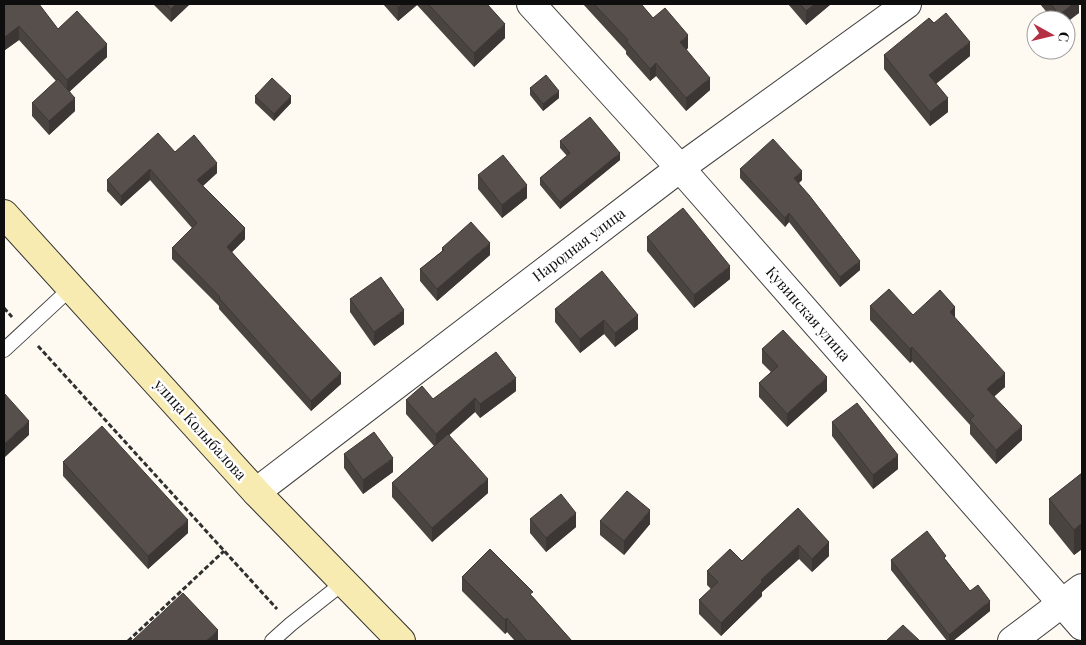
<svg xmlns="http://www.w3.org/2000/svg" width="1086" height="645" font-family="'Playfair Display',serif">
<style>
.lines{fill:none;stroke-linecap:round;stroke-linejoin:round}
.lane-casing{stroke:#414141;stroke-width:16}
.street-casing{stroke:#414141;stroke-width:30}
.secondary-casing{stroke:#303030;stroke-width:30}
.path{stroke:#303030;stroke-width:3;stroke-dasharray:5 2.5;stroke-linecap:butt}
.lane{stroke:#fff;stroke-width:14}
.street{stroke:#fff;stroke-width:28}
.secondary{stroke:#f8ebb2;stroke-width:28}
.wall{fill:#4a4441}
.shaded-wall{fill:#3c3735}
.building{fill:#564f4c;stroke:#3c3735}
.labels{text-anchor:middle;stroke-width:5;stroke-linejoin:round;paint-order:stroke}
.street-label{font-size:15px;fill:#0e0e0e;stroke:#fff}
</style>
<rect width="100%" height="100%" fill="#fefaf1"/>
<g class="lines">
<!-- lane casing -->
<g class="lane-casing">
<g id="lane">
<path d="M4 350 71 288"/>
<path d="M272 641 291 624 343 583"/>
</g>
</g>
<!-- street casing -->
<g class="street-casing">
<g id="street">
<path d="M531 4 680 168 1082 626"/>
<path d="M256 492 680 168 907 4"/>
<path d="M1012 641 1082 588"/>
</g>
</g>
<!-- secondary casing -->
<g class="secondary-casing">
<path id="secondary" d="M4 214 256 492 401 641"/>
</g>
<!-- path -->
<g class="path">
<path d="M4 308 12 317"/>
<path d="M38 346 277 609"/>
<path d="M128 641 224 551"/>
</g>
<!-- lane -->
<use href="#lane" class="lane"/>
<!-- street -->
<use href="#street" class="street"/>
<!-- secondary -->
<use href="#secondary" class="secondary"/>
</g>
<!-- wall -->
<g class="wall">
<path d="M4 4 58 29 107 57 70 91 75 111 49 135 32 116V103L56 81 19 40 5 50 4 49Z"/>
<path d="M153 4H190L171 22Z"/>
<path d="M383 4H487L505 38 474 67 417 5 398 21Z"/>
<path d="M583 4H641L653 18 688 48 686 50 710 90 686 111 656 76 650 81 626 54V51Z"/>
<path d="M788 4H831L806 25Z"/>
<path d="M1040 4H1079V13L1066 20H1053Z"/>
<path d="M934 23 970 56 936 84 948 112 930 126 884 69V55Z"/>
<path d="M530 88 559 98 543 111 530 95Z"/>
<path d="M255 96 291 103 274 121 255 103Z"/>
<path d="M560 141 620 160 560 209 540 185V178L567 156 560 148Z"/>
<path d="M175 152 217 173 203 186 245 239 232 252 341 384 311 411 219 309V306L172 259V248L192 228 150 180 121 206 107 191V180Z"/>
<path d="M740 169 802 180 799 183 860 270 840 287 789 222 785 227 740 178Z"/>
<path d="M478 175 527 198 502 218 478 189Z"/>
<path d="M647 237 730 279 694 308 647 251Z"/>
<path d="M442 248 490 255 437 301 420 281V269L442 251Z"/>
<path d="M350 299 404 324 374 346 350 312Z"/>
<path d="M870 306 913 315 955 319 1005 387 994 396 1022 440 996 464 970 434V425L912 361 910 363 870 320Z"/>
<path d="M555 309 638 315V329L615 347 604 334 580 353 555 322Z"/>
<path d="M762 349 827 391 787 427 759 397V383L771 372 762 363Z"/>
<path d="M516 391 480 418 475 412 449 435 488 493 432 542 392 497V483L434 446 406 414V400L433 399Z"/>
<path d="M832 422 898 469 873 489 832 436Z"/>
<path d="M344 454 393 472 363 494 344 468Z"/>
<path d="M63 462 188 533 148 569 63 476Z"/>
<path d="M1082 473V549L1074 555 1049 524V499Z"/>
<path d="M798 508 829 556 812 572 799 559 762 592V596L721 636 699 614V600L711 589 707 585V571L742 561Z"/>
<path d="M530 519 576 527 546 552 530 533Z"/>
<path d="M600 521 650 524 624 555 600 535Z"/>
<path d="M891 560H946L970 591 990 611 953 641H947L891 570Z"/>
<path d="M462 577 533 597 572 641H515L507 632 505 634 462 591Z"/>
</g>
<!-- shaded-wall -->
<g class="shaded-wall">
<path d="M176 4H190L171 22V9Z"/>
<path d="M402 4H417V5L398 21V7Z"/>
<path d="M815 4H831L806 25V11Z"/>
<path d="M1073 4H1079V13L1066 23V20H1059V15Z"/>
<path d="M505 24V38L474 67V53Z"/>
<path d="M19 26V40L5 50V37Z"/>
<path d="M688 35V48L680 55V42Z"/>
<path d="M970 42V56L929 89V75Z"/>
<path d="M107 44V57L67 94V80Z"/>
<path d="M656 63V76L650 81V69Z"/>
<path d="M710 78V90L686 111V98Z"/>
<path d="M559 91V98L543 111V104Z"/>
<path d="M291 96V103L274 121V114Z"/>
<path d="M75 98V111L49 135V121Z"/>
<path d="M948 98V112L930 126V112Z"/>
<path d="M620 153V160L560 209V202Z"/>
<path d="M217 163V173L197 191V180Z"/>
<path d="M150 169V180L121 206V196Z"/>
<path d="M802 171V180L794 187V178Z"/>
<path d="M527 185V198L502 218V205Z"/>
<path d="M789 213V222L785 227V218Z"/>
<path d="M245 228V239L227 257V247Z"/>
<path d="M490 243V255L437 301V289Z"/>
<path d="M860 261V270L840 287V277Z"/>
<path d="M730 266V279L694 308V295Z"/>
<path d="M955 307V321L950 312Z"/>
<path d="M404 310V324L374 346V332Z"/>
<path d="M638 315V329L615 347V333Z"/>
<path d="M604 320V334L580 353V339Z"/>
<path d="M912 347V361L910 363V349Z"/>
<path d="M341 373V384L311 411V401Z"/>
<path d="M1005 373V387L987 403V389Z"/>
<path d="M827 377V391L787 427V414Z"/>
<path d="M516 378V391L480 418V404Z"/>
<path d="M475 398V412L436 447V434Z"/>
<path d="M29 421V435L4 458V444Z"/>
<path d="M1022 426V440L996 464V450Z"/>
<path d="M898 455V469L873 489V475Z"/>
<path d="M393 458V472L363 494V480Z"/>
<path d="M488 479V493L432 542V528Z"/>
<path d="M650 510V524L624 555V541Z"/>
<path d="M576 513V527L546 552V538Z"/>
<path d="M188 520V533L148 569V556Z"/>
<path d="M1082 523V549L1074 555V530Z"/>
<path d="M829 542V556L812 572V559Z"/>
<path d="M799 545V559L762 592V596L721 636V623L761 580Z"/>
<path d="M990 601V611L953 641H949V635Z"/>
<path d="M507 618V632L505 634V620Z"/>
<path d="M218 630V641H206Z"/>
</g>
<!-- building -->
<g class="building">
<path d="M4 4H39L58 29 77 11 107 44 67 80 19 26 5 37 4 35Z"/>
<path d="M166 4H176L171 9Z"/>
<path d="M395 4H402L398 7Z"/>
<path d="M428 4H487L505 24 474 53Z"/>
<path d="M594 4H641L653 18 665 8 688 35 680 42 710 78 686 98 656 63 650 69 626 41 628 40Z"/>
<path d="M800 4H815L806 11Z"/>
<path d="M1051 4H1073L1059 15Z"/>
<path d="M946 13 970 42 929 75 948 98 930 112 884 55 929 18 934 23Z"/>
<path d="M546 75 559 91 543 104 530 88Z"/>
<path d="M272 78 291 96 274 114 255 96Z"/>
<path d="M58 79 75 98 49 121 32 103Z"/>
<path d="M590 117 620 153 560 202 540 178 570 153 560 141Z"/>
<path d="M158 133 175 152 194 135 217 163 197 180 245 228 227 247 341 373 311 401 219 298 220 297 172 248 197 223 150 169 121 196 107 180Z"/>
<path d="M773 139 802 171 794 178 809 195 860 261 840 277 789 213 785 218 740 169Z"/>
<path d="M503 155 527 185 502 205 478 175Z"/>
<path d="M683 208 730 266 694 295 647 237Z"/>
<path d="M471 222 490 243 437 289 420 269 444 250 442 248Z"/>
<path d="M602 271 638 315 615 333 604 320 580 339 555 309Z"/>
<path d="M381 277 404 310 374 332 350 299Z"/>
<path d="M889 289 913 315 940 290 955 307 950 312 1005 373 987 389 1022 426 996 450 970 420 974 416 912 347 910 349 870 306Z"/>
<path d="M783 330 827 377 787 414 759 383 778 366 762 349Z"/>
<path d="M496 352 516 378 480 404 475 398 436 434 406 400 422 386 433 399Z"/>
<path d="M4 393 29 421 4 444Z"/>
<path d="M857 403 898 455 873 475 832 422Z"/>
<path d="M102 426 188 520 148 556 63 462Z"/>
<path d="M374 432 393 458 363 480 344 454Z"/>
<path d="M448 434 488 479 432 528 392 483Z"/>
<path d="M1082 473V523L1074 530 1049 499Z"/>
<path d="M627 491 650 510 624 541 600 521Z"/>
<path d="M561 494 576 513 546 538 530 519Z"/>
<path d="M798 508 829 542 812 559 799 545 761 580 762 582 721 623 699 600 718 582 707 571 730 549 742 561Z"/>
<path d="M927 531 946 556 944 558 970 591 978 585 990 601 949 635 891 560Z"/>
<path d="M490 549 533 592 530 594 572 641H527L507 618 505 620 462 577Z"/>
<path d="M183 593 218 630 206 641H132Z"/>
<path d="M903 625 920 641H886Z"/>
</g>
<g class="labels">
<!-- street labels -->
<g class="street-label">
<text transform="translate(579 245) rotate(-37)" y="5">Народная улица</text>
<text transform="translate(808 314) rotate(49)" y="5">Кувинская улица</text>
<text transform="translate(200 430) rotate(48)" y="5">улица Колыбалова</text>
</g>
</g>
<!-- border -->
<rect width="1086" height="645" fill="none" stroke="#0e0e0e" stroke-width="10"/>
<!-- north arrow -->
<g transform="translate(1051 35) rotate(98)"><circle r="24" fill="#ffffff" stroke="#9f9f9f"/>
<path d="M0-4L9 19L0 12L-9 19Z" fill="#b33143"/>
<text y="-8" font-size="14" font-weight="bold" text-anchor="middle" fill="#0e0e0e">С</text>
</g>
</svg>
